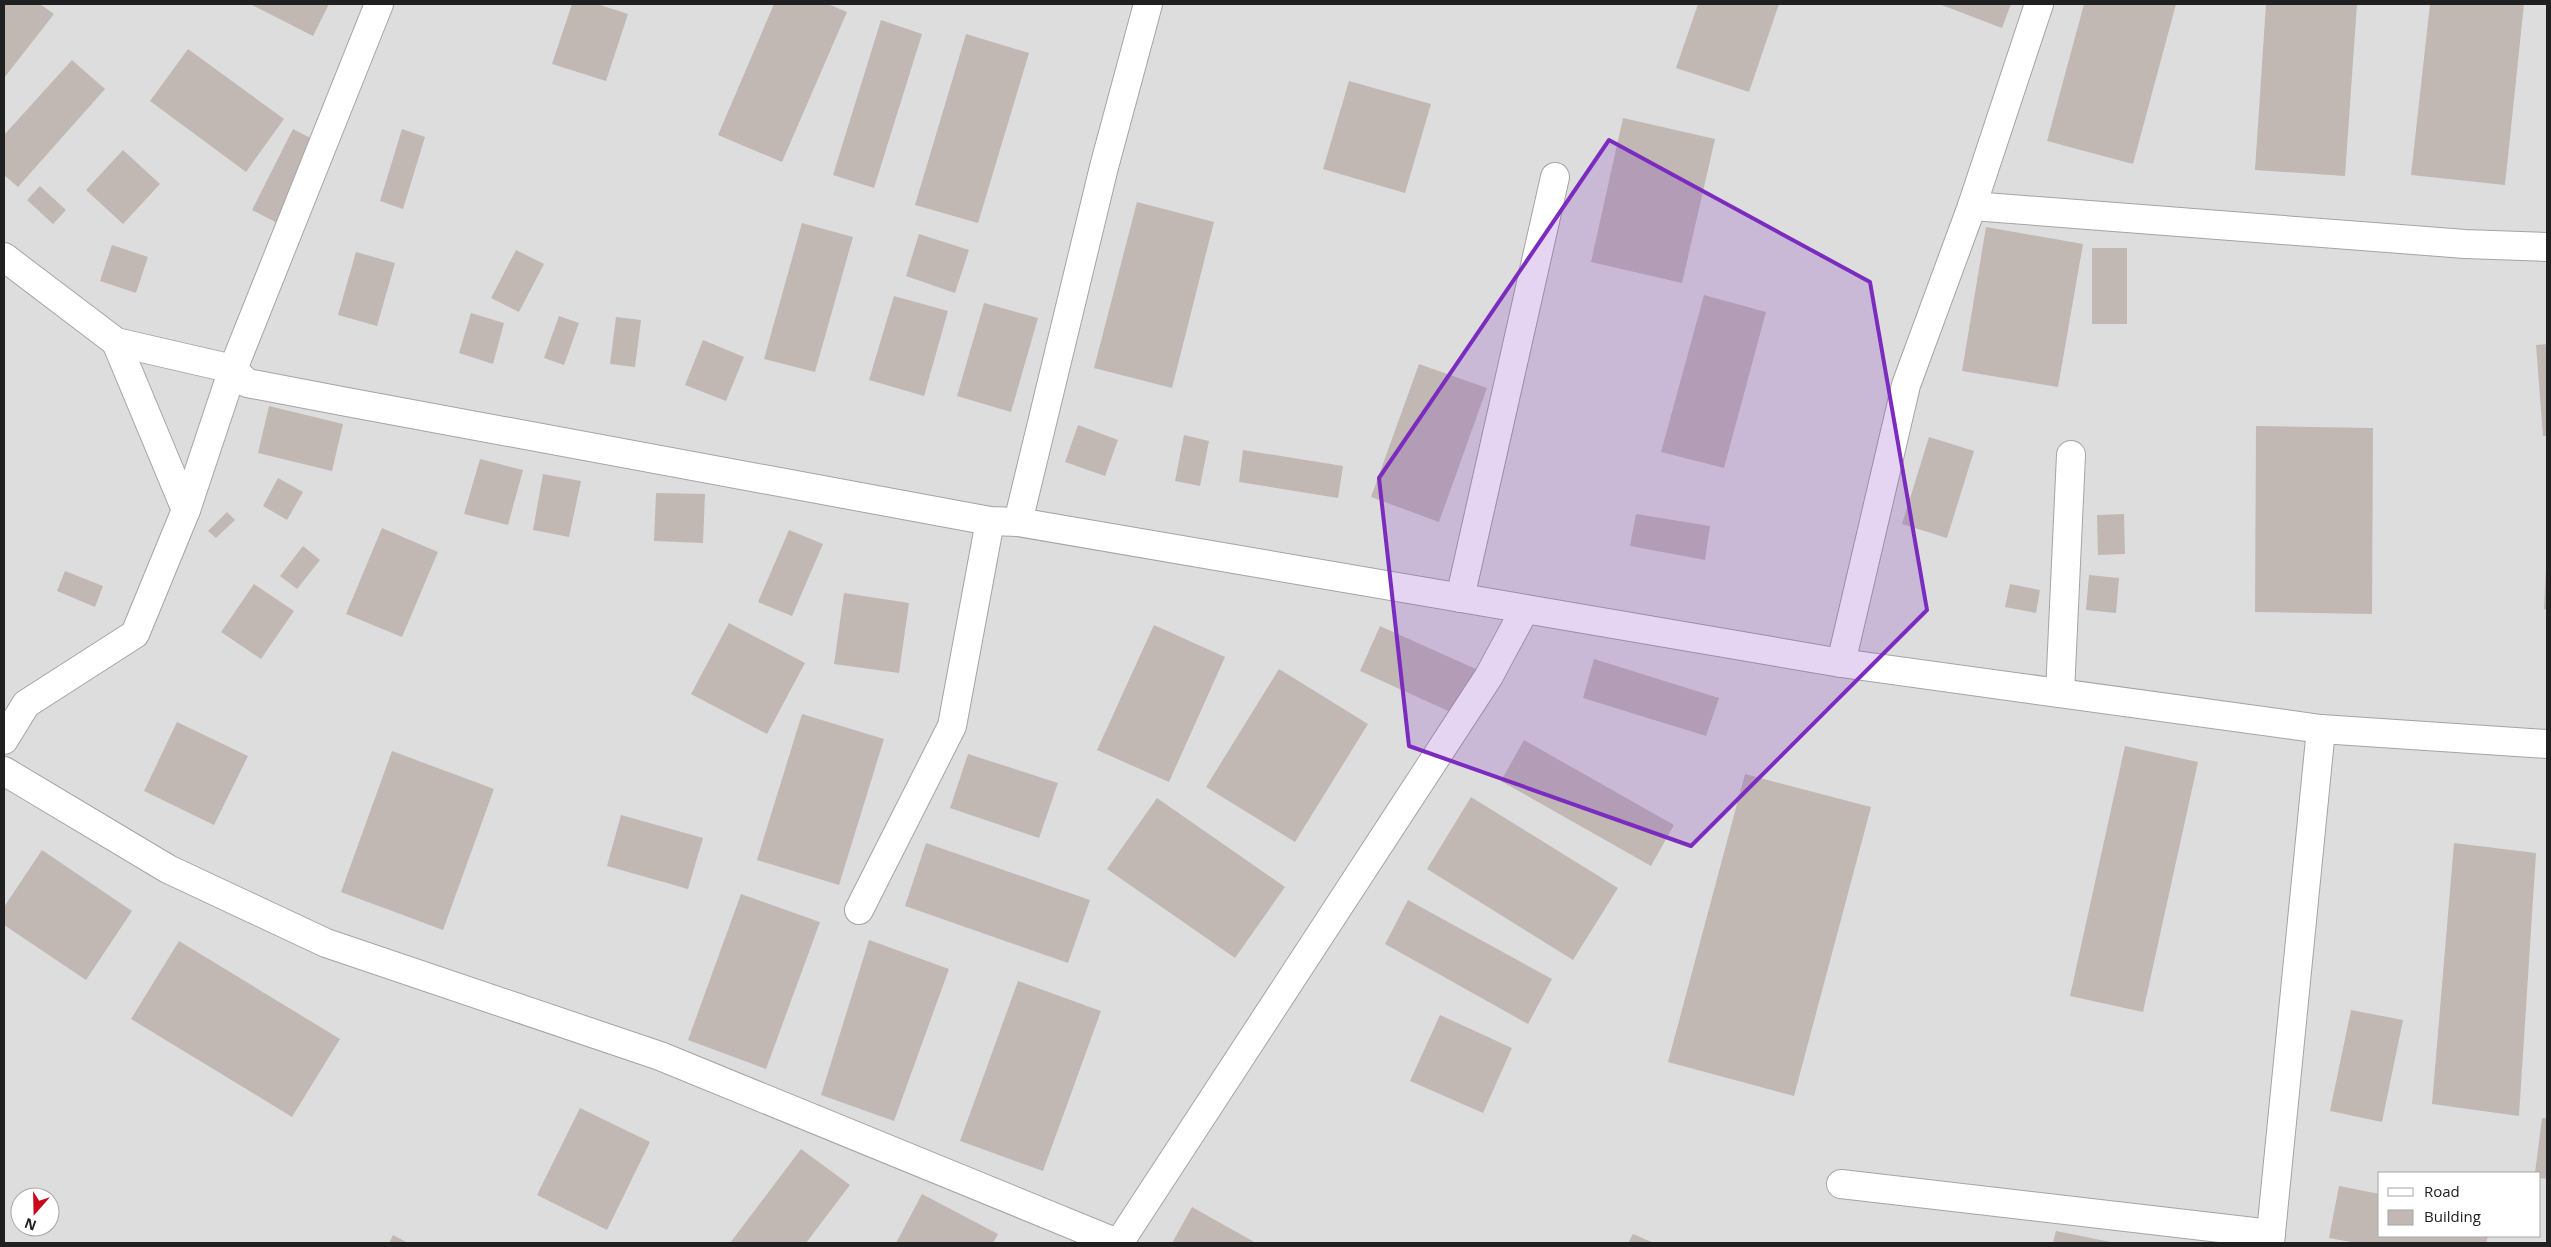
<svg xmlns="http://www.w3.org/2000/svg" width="2551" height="1247" font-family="'Open Sans',sans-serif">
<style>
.residential{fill:#dedddd;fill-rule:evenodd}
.building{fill:#c1b8b4}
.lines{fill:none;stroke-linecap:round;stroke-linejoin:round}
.minor-casing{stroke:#a4a4a4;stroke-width:30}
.minor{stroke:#fff;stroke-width:28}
.marked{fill:#7b2cbf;fill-opacity:0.2;stroke:#7b2cbf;stroke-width:4;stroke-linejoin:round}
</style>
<rect width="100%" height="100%" fill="#f0ece7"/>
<path class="residential" d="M4,4H2547V1243H4ZM2380,1173H2540V1236H2380ZM20,1197H50V1227H20Z"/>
<g class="building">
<path d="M4,4H40L54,14L4,78Z"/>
<path d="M250,4H329L313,36Z"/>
<path d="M572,4H597L628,14L606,81L552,64Z"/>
<path d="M774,4H828L847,12L782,162L718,135Z"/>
<path d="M1698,4H1779L1749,92L1676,68Z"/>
<path d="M1939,4H2011L2002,28Z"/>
<path d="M2084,4H2176L2133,164L2047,141Z"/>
<path d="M2266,4H2357L2345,176L2255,170Z"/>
<path d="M2430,4H2524L2505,185L2411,175Z"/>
<path d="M881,20L922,34L874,188L833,175Z"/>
<path d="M966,34L1029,53L978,223L915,205Z"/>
<path d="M188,49L284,119L246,172L150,101Z"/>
<path d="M72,60L105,89L18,187L4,175V135Z"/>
<path d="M1349,81L1431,104L1405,193L1323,169Z"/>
<path d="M1623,118L1715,139L1682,283L1591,262Z"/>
<path d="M293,129L330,148L289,229L252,210Z"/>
<path d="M402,129L425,137L403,209L380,201Z"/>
<path d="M123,150L160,184L123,224L86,190Z"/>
<path d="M40,186L66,210L53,224L27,200Z"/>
<path d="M1137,202L1214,222L1172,388L1094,368Z"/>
<path d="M802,223L853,237L815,372L764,359Z"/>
<path d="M1986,227L2083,244L2058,387L1962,371Z"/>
<path d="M919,234L969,250L955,293L906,276Z"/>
<path d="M112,245L148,257L136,293L100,281Z"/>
<rect x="2092" y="248" width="35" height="76"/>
<path d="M516,250L544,264L519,312L491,298Z"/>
<path d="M356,252L395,263L377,326L338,315Z"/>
<path d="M1704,295L1766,312L1724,468L1661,452Z"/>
<path d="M894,296L948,311L924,396L869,380Z"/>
<path d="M984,303L1038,318L1011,412L957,396Z"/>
<path d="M471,313L504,323L493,364L459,353Z"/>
<path d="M559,316L579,323L564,365L544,358Z"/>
<path d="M616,317L641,320L635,367L610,364Z"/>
<path d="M703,340L744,357L726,401L685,385Z"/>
<path d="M2547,344V436H2543L2536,345Z"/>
<path d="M1419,364L1487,388L1439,522L1371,497Z"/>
<path d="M269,406L343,424L332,471L258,453Z"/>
<path d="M1078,425L1118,440L1105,476L1065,462Z"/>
<path d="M2256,426L2373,428L2372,614L2255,612Z"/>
<path d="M1184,435L1209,441L1200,486L1175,481Z"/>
<path d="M1929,437L1974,451L1947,538L1902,524Z"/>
<path d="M1243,450L1343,466L1338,498L1239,482Z"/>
<path d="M480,459L523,470L508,525L464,514Z"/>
<path d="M543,474L581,481L569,537L533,530Z"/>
<path d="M278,478L303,492L287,520L263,506Z"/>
<path d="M656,493L705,494L703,543L654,541Z"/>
<path d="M227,512L235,520L216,538L208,531Z"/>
<path d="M1636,514L1710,526L1705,560L1630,546Z"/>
<path d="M2124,514L2125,554L2098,555L2097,515Z"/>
<path d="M382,528L438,552L402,637L346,614Z"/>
<path d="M789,530L823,544L792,616L758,602Z"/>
<path d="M303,546L320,560L297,589L280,576Z"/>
<path d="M2546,566H2547V610L2544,609Z"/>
<path d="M65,571L103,586L95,607L57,591Z"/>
<path d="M2089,575L2119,578L2116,613L2086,610Z"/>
<path d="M254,584L294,611L261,659L221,632Z"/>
<path d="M2010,584L2040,590L2036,613L2005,607Z"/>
<path d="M844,593L909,603L899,673L834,664Z"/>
<path d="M729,623L805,663L767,734L691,694Z"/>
<path d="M1154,625L1225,657L1169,782L1097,750Z"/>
<path d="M1380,626L1478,670L1457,715L1360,671Z"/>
<path d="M1594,659L1719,698L1706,736L1583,698Z"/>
<path d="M1279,669L1368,724L1295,842L1206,787Z"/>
<path d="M802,714L884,739L839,885L757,860Z"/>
<path d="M177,722L248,756L214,825L144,791Z"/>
<path d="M1524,740L1674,825L1651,866L1501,781Z"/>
<path d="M2125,746L2198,762L2143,1012L2070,996Z"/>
<path d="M392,751L494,789L443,930L341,892Z"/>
<path d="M968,754L1058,783L1039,838L950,808Z"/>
<path d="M1745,774L1871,807L1794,1096L1668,1062Z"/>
<path d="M1471,797L1618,888L1573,960L1427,869Z"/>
<path d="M1157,798L1285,887L1235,958L1107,869Z"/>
<path d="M621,815L703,838L688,889L607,866Z"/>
<path d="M926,843L1090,900L1068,963L905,906Z"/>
<path d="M2454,843L2536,853L2519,1116L2432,1104Z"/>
<path d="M42,850L132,911L86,980L4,925V907Z"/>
<path d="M741,894L820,922L766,1069L688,1040Z"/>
<path d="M1408,900L1552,979L1528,1024L1385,944Z"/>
<path d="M869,940L949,969L894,1121L821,1095Z"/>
<path d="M179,941L340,1039L292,1117L131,1019Z"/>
<path d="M1018,981L1101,1011L1043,1171L960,1141Z"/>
<path d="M2351,1010L2403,1020L2382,1122L2330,1111Z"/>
<path d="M1440,1015L1512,1048L1483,1113L1410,1081Z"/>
<path d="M580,1108L650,1142L607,1230L537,1195Z"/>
<path d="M2542,1118H2547V1179L2540,1178V1173H2535Z"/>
<path d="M801,1149L850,1185L806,1243H730Z"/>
<path d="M2339,1186L2380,1194V1236H2488L2486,1243H2356L2329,1238Z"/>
<path d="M922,1194L998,1234L993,1243H896Z"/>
<path d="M1192,1207L1256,1243H1172Z"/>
<path d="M2056,1231L2111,1242V1243H2053Z"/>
<path d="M1633,1234L1654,1243H1628Z"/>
<path d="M393,1235L408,1243H389Z"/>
</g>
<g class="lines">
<defs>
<g id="minor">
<path d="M1972,206L2465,244L2547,247"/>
<path d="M4,257L116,342L233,369L247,383L347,402L990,521L1018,522L1841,663L2321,729L2547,744"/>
<path d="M116,342L186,510"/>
<path d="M1018,522L1104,167L1148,4"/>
<path d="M1460,598L1555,177"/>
<path d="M1841,663L1906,385L1972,206L2039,4"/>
<path d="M2060,693L2071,455"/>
<path d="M4,740L26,704L135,634L186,510L233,369L379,4"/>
<path d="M4,771L168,869L326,943L660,1056L1117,1243"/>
<path d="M859,910L952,726L990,521"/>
<path d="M1841,1184L2271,1234"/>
<path d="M1119,1243L1489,676L1525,609"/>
<path d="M2270,1243L2321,729"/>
</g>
</defs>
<use href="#minor" class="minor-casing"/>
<use href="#minor" class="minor"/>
</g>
<path class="marked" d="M1609,140L1870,282L1927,610L1691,846L1409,746L1379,478Z"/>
<rect width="2551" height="1247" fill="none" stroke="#202020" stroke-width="10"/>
<rect x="2378" y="1172" width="162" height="65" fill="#ffffff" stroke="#a6a6a6"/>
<rect x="2388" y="1188" width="25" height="8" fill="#ffffff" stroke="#a6a6a6"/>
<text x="2424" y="1197" font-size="15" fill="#202020">Road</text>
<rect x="2388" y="1210" width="25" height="15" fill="#c1b8b4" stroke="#a6a6a6"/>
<text x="2424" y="1222" font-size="15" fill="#202020">Building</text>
<g transform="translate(35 1212) rotate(200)"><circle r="24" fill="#ffffff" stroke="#a6a6a6"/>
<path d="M0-4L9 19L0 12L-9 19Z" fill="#c8091c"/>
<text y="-8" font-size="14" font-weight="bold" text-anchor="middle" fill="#202020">N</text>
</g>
</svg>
